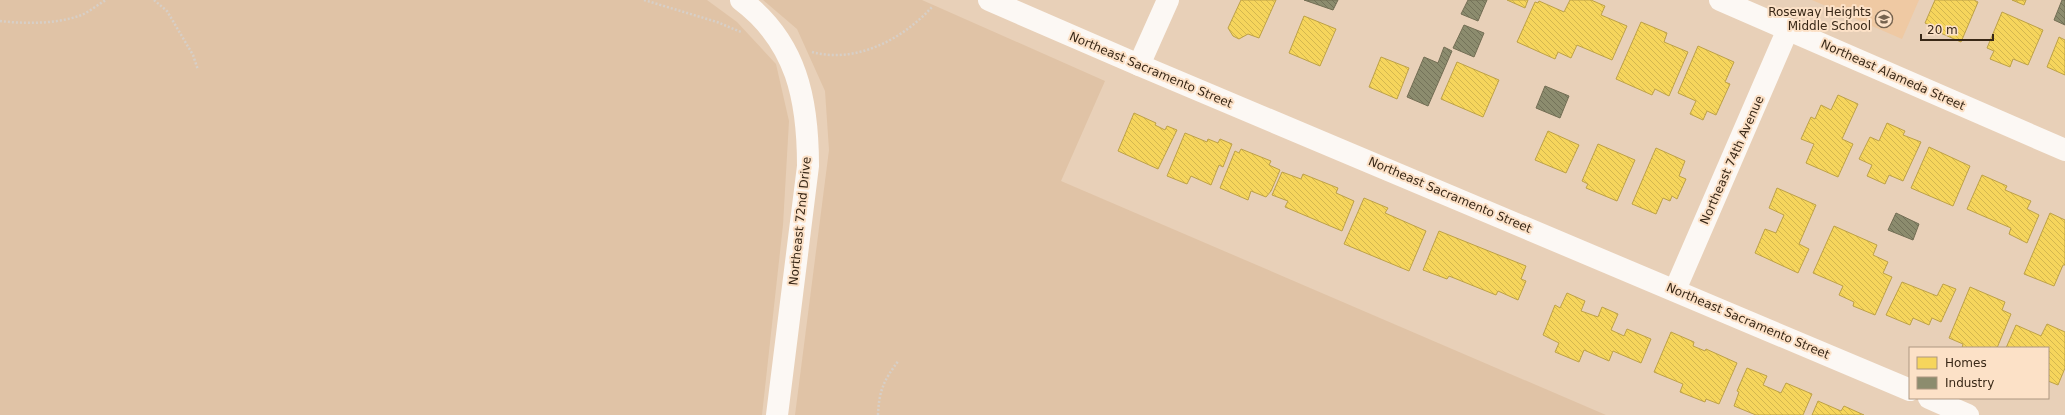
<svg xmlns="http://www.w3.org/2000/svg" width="2065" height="415" font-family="'DejaVu Sans',sans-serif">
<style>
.built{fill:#efc9a3}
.green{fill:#e0c3a6}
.homes{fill:url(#homes-back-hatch);stroke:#bda147}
.industry{fill:url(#industry-back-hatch);stroke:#736e54}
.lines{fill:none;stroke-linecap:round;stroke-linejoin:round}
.path{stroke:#d7cfc7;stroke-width:2.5;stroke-dasharray:2 2;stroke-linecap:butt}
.street{stroke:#fcf8f4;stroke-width:22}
.labels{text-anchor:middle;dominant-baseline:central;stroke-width:4;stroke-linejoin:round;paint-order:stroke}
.poi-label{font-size:12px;fill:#392817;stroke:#fce1c7;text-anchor:end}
.street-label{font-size:12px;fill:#392817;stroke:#fce1c7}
</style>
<defs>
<pattern id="homes-back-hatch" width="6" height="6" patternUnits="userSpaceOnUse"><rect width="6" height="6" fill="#f6d55c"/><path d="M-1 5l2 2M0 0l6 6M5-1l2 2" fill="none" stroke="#d4b74f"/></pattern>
<pattern id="industry-back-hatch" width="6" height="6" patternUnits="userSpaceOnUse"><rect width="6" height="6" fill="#8c8c6e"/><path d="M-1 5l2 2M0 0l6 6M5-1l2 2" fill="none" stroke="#737259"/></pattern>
</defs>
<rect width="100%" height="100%" fill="#e8d0b8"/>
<path class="built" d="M1812,0H1919L1902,39Z"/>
<g class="green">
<path d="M0,0H707L737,22L776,64L789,121L783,225L762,415H0Z"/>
<path d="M763,0H922L1105,81L1061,181L1606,415H795L829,150L825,91L797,29Z"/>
</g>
<g class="homes">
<path d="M1241,0H1276L1259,38L1248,34L1239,39L1233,36L1228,28Z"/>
<path d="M1507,0H1528L1525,8Z"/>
<path d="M1570,0H1591L1605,6L1601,15L1627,26L1612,60L1577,45L1571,58L1558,52L1555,59L1517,42L1535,2L1538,3L1539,1L1564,12Z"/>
<path d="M1935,0H1974L1978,2L1961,42L1936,31L1937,29L1925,23Z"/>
<path d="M2012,0H2026L2024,5Z"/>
<path d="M2002,12L2043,30L2028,65L2013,59L2010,67L1990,59L1994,51L1987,48Z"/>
<path d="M1304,16L1336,29L1320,66L1289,53Z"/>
<path d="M1641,22L1667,33L1664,42L1688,52L1669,96L1655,89L1652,95L1616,79Z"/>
<path d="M2059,37L2065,40V75L2047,67Z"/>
<path d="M1698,46L1734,62L1725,82L1730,84L1716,115L1707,111L1703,120L1690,114L1696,101L1678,93Z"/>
<path d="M1381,57L1409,68L1397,99L1369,87Z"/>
<path d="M1457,62L1499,80L1483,117L1441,99Z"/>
<path d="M1838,95L1858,104L1842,139L1853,144L1838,177L1806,163L1814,144L1801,139L1811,117L1815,119L1821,105L1831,110Z"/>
<path d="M1134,113L1156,123L1155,125L1165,130L1167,126L1177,130L1158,169L1118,151Z"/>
<path d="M1887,123L1905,131L1903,135L1921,142L1903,181L1889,175L1885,184L1867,176L1872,165L1859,159L1870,137L1879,141Z"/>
<path d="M1548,131L1579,145L1566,173L1535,160Z"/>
<path d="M1185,133L1207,142L1208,139L1218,143L1220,139L1232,144L1223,167L1219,165L1211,185L1191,176L1187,184L1167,176Z"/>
<path d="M1598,144L1635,160L1617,201L1586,188L1588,184L1582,181Z"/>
<path d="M1929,147L1970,166L1953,206L1911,188Z"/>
<path d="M1656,148L1685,161L1679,176L1686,179L1677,199L1672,196L1670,201L1663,198L1656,214L1632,204Z"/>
<path d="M1241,149L1271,161L1269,165L1280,170L1271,191L1266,197L1251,191L1248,200L1220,188L1235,151L1239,153Z"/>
<path d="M1282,172L1301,179L1303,174L1338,188L1336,193L1354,201L1342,231L1285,207L1288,201L1272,195Z"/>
<path d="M1982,175L2007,186L2005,190L2031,201L2027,209L2039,215L2027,243L2009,234L2011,228L1967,209Z"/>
<path d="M1777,188L1816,205L1799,244L1809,249L1798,273L1755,253L1765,229L1776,233L1784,215L1769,208Z"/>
<path d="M1364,198L1388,208L1385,213L1426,231L1409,271L1344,244Z"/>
<path d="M2050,213L2065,220V265H2063L2054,286L2024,274Z"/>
<path d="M1834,226L1877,245L1873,255L1888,262L1883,273L1892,277L1875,315L1853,306L1854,302L1839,295L1843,286L1813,273Z"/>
<path d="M1439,231L1526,266L1521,279L1526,281L1518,300L1498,291L1496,295L1449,276L1447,279L1423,270Z"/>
<path d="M1902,282L1937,296L1943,284L1956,289L1941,322L1932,318L1929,325L1913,318L1910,325L1886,315Z"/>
<path d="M1970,287L2005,302L2002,310L2011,314L1997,348H1962L1963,344L1949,338Z"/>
<path d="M1567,293L1585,301L1581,311L1598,317L1602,307L1618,314L1611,330L1624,336L1627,329L1651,339L1641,363L1613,351L1609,361L1584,350L1579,362L1555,352L1559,343L1543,335L1555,305L1560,308Z"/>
<path d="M2047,324L2065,332V368L2058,385L2048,381V348H2006L2016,325L2041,336Z"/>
<path d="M1671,332L1694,342L1693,346L1705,351L1706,349L1737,363L1719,404L1706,399L1705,402L1680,392L1683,384L1654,372Z"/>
<path d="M1747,368L1767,376L1763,385L1781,393L1786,383L1812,394L1803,415H1756L1734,406L1739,392L1737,391Z"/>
<path d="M1818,401L1841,411L1844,406L1864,415H1812Z"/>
</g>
<g class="industry">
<path d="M1304,0H1338L1333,10Z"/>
<path d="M1468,0H1487L1478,21L1461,14Z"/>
<path d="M2062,0H2065V25L2054,20Z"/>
<path d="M1464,25L1484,33L1474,57L1453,48Z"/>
<path d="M1444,47L1452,51L1428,106L1407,97L1424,57L1438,63Z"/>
<path d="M1545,86L1569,96L1560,118L1536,108Z"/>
<path d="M1896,213L1919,224L1913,240L1888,230Z"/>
</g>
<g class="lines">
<g class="path">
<path d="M154,0L167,11L193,55L198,70"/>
<path d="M644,0L717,22L741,32"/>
<path d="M0,21C26,24 54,24 79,16C88,13 97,5 106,0"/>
<path d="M812,52C856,64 903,39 932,7"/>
<path d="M878,415C879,390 884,380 899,360"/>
</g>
<g class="street">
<path d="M741,0C797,42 808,100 808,166L777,415"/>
<path d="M989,0L1139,65L1910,390"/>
<path d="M1720,0L2065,150"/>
<path d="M1139,65L1168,0"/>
<path d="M1675,290L1788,29"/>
<path d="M1929,398L1968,415"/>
</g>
</g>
<defs>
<symbol id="school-ring" viewBox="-11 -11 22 22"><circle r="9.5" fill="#fce1c7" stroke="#76634f" stroke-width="1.5"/><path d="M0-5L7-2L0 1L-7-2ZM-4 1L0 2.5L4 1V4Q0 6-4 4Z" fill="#76634f"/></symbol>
</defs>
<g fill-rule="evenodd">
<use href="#school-ring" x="1874" y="9" width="20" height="20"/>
</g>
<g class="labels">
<g class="poi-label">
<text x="1871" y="12">Roseway Heights<tspan x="1871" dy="14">Middle School</tspan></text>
</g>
<g class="street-label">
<text transform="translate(1151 70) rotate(23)">Northeast Sacramento Street</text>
<text transform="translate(1893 75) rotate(24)">Northeast Alameda Street</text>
<text transform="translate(1732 160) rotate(-66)">Northeast 74th Avenue</text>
<text transform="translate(1450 195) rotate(23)">Northeast Sacramento Street</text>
<text transform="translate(800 221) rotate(-84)">Northeast 72nd Drive</text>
<text transform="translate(1748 321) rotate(23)">Northeast Sacramento Street</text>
</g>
</g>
<rect x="1909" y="347" width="140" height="52" fill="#fce1c7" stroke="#ae9781"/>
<rect x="1917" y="357" width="20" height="12" fill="#f6d55c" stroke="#ae9781"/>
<text x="1945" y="367" font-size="12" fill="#392817">Homes</text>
<rect x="1917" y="377" width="20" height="12" fill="#8c8c6e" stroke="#ae9781"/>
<text x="1945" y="387" font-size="12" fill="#392817">Industry</text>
<path d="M1921 34v6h72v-6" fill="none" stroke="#392817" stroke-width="2"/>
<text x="1927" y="34" font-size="12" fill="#392817" stroke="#fce1c7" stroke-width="3" paint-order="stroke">20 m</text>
</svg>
